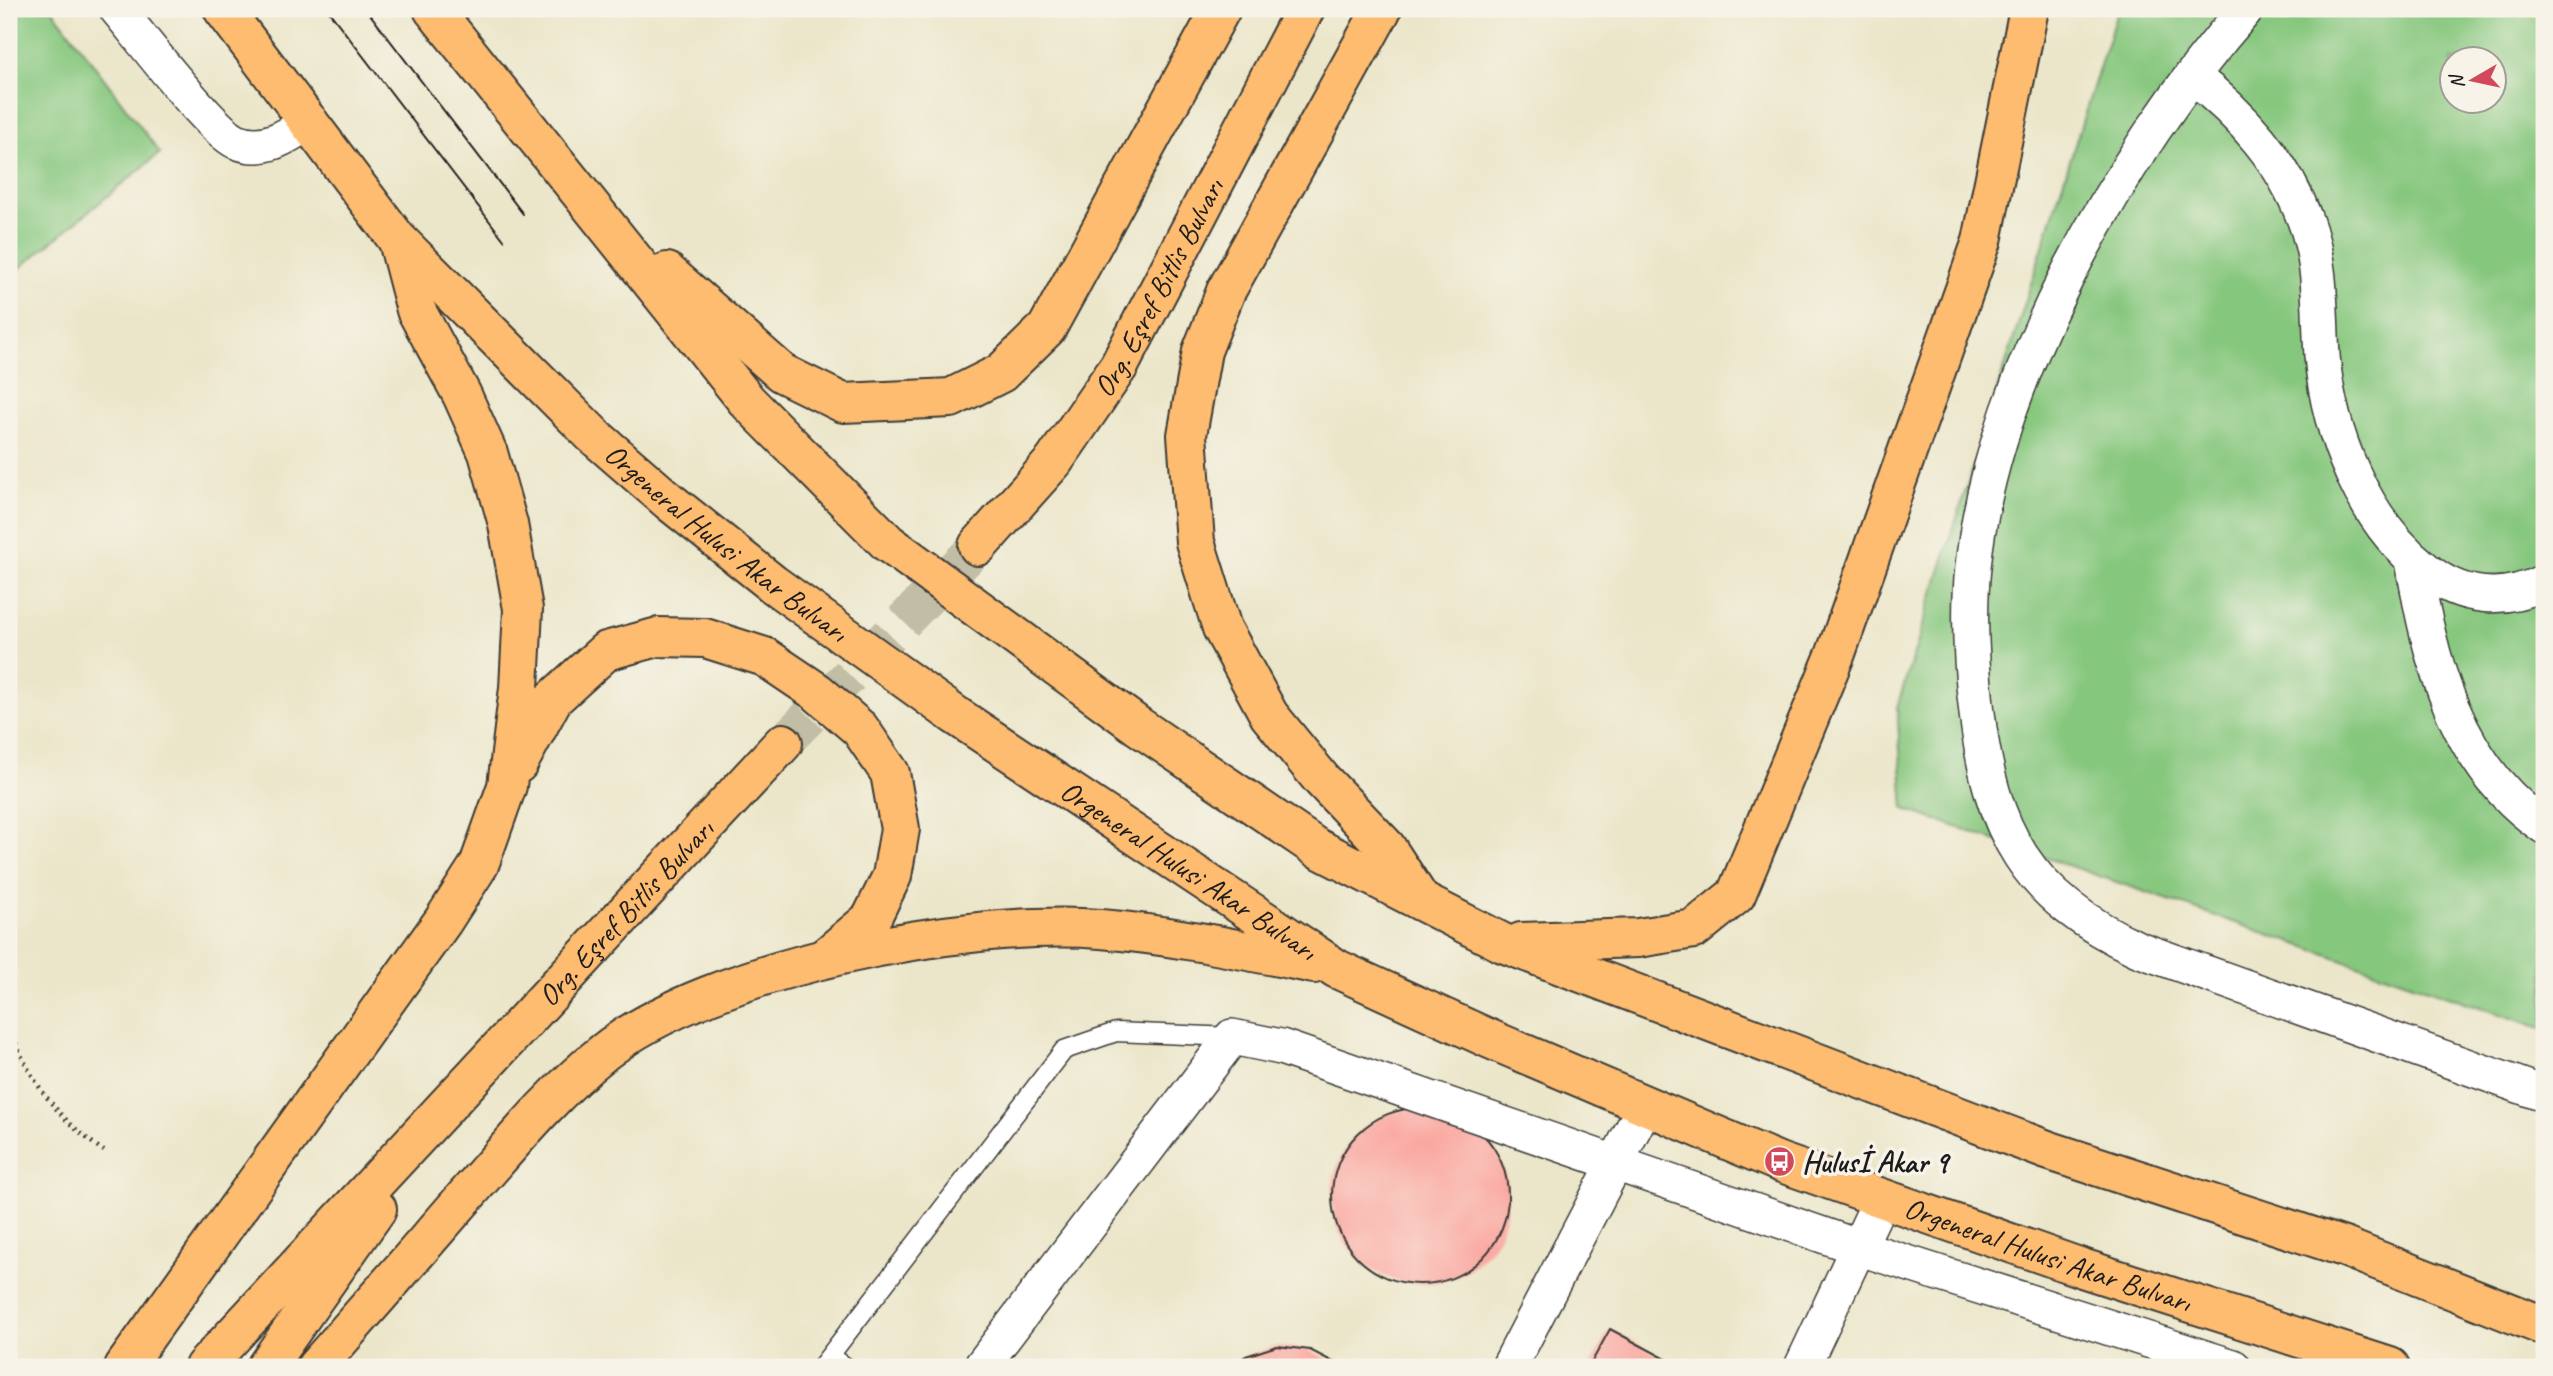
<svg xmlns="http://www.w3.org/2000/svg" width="2553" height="1376" font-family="Caveat,sans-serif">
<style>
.green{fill:#86c77e;stroke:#51724d;stroke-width:2;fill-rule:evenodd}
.building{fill:#faa69f}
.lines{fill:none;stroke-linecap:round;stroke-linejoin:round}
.primary-tunnel{stroke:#c2bea6;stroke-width:38;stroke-dasharray:38 19;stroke-linecap:butt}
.lane-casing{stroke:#3b3a36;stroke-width:21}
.street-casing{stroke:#3b3a36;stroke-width:38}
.primary-casing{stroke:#3b3a36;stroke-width:42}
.path{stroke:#3b3a36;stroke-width:4.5;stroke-dasharray:2 5;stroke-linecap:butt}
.lane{stroke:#fff;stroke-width:18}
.street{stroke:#fff;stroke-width:35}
.primary{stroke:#febc71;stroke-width:38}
.tram{stroke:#1c1c1c;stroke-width:2}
.labels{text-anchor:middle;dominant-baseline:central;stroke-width:7;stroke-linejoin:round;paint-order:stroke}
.street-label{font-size:30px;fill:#1c1c1c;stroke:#f7f3e8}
.poi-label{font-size:30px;font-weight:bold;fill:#1c1c1c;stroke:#f7f3e8;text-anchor:start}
</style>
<rect width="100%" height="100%" fill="#f7f3e8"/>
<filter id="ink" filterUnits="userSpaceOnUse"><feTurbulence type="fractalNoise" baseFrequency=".0143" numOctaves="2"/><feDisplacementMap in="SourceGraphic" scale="14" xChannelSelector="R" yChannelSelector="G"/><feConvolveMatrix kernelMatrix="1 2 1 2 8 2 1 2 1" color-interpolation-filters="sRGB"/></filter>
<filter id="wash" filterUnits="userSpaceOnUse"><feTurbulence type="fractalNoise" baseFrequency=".00686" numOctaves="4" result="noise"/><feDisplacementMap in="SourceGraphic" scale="28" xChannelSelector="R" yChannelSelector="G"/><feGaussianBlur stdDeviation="1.57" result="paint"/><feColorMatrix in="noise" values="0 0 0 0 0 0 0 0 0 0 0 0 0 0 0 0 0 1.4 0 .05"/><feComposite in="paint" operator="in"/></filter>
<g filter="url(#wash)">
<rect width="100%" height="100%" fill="#ebe6c9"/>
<g class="green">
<path d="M9,9H52L160,153L9,277Z"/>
<path d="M2118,9H2544V1029L1904,809L1897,707ZM2452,60H2494V102H2452Z"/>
</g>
<g id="blocks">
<g class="building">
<circle cx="1420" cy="1196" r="88"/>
<path d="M1610,1329L1681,1367H1589Z"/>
<path d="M1277,1346L1310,1350L1343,1367H1229L1246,1356Z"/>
</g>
</g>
</g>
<g filter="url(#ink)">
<use href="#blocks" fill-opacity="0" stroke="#3b3a36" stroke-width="2"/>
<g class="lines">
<path class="primary-tunnel" d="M783,743L978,546"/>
<defs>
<g id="lane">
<path d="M830,1356L846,1367"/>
<path d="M821,1367L1064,1050L1116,1032L1232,1037"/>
</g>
<g id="street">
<path d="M117,9C139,35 210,129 236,141C264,153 288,136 310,121"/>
<path d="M2246,9C2122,151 1992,377 1973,567C1968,615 1971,664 1977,713C1991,831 2026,897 2138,949L2544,1094"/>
<path d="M2192,76C2242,115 2283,160 2305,220C2322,265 2319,309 2322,356C2329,434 2363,521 2426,570C2462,599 2503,602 2544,582"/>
<path d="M2413,560C2430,660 2455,765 2544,826"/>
<path d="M981,1367L1232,1037L1281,1047L1860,1248L2233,1367"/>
<path d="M1509,1367L1645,1106"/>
<path d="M1802,1367L1882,1197"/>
</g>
<g id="primary">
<path id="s1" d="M223,9L397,239L593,435L670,502L773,584L955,715L1337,969L1490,1039L1779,1162L2079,1267L2390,1367"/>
<path d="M433,9L747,401L888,543L1138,726L1317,848L1503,943L2047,1150L2344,1247L2544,1326"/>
<path d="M1382,9L1226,291L1202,351L1187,435L1195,542L1222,628L1269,715L1322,780L1386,847L1421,901"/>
<path d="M667,272L782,373L843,403L951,398L1001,373L1047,328L1221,9"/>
<path id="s2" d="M978,546L1054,461L1119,366L1305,9"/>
<path d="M518,764L553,699L606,651L658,637L705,638L765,657L817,692L860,729L890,773L900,829L892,876L871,919L827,956"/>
<path d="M1521,942L1638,938L1694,929L1736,895L1836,653L1982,241L2029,9"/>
<path d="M124,1367L443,921L479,865L507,786L519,688L523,609L508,524L488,453L462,395L416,310L398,241"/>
<path id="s3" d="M204,1367L783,743"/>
<path d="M266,1367L377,1209"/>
<path d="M316,1367C368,1308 419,1250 470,1191C513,1142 553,1093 604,1052C710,968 966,918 1101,929C1173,935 1243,950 1314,964"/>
</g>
</defs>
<use href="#lane" class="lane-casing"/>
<use href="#street" class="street-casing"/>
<use href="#primary" class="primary-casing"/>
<path class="path" d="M9,1023C25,1076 58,1120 104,1151"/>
<use href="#lane" class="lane"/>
<use href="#street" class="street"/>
<use href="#primary" class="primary"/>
<g class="tram">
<path d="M327,9L504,240"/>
<path d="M366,9L523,214"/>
</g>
</g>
</g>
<defs>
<symbol id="bus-disc" viewBox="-11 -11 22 22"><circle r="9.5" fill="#d1495b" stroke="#f7f3e8"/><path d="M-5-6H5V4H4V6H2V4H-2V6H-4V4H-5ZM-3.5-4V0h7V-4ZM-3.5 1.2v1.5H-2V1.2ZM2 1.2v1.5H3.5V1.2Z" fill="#fff"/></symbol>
</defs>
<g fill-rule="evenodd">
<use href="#bus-disc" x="1762" y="1144" width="35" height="35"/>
</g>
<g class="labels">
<g class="street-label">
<text stroke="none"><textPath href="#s2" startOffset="317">Org. Eşref Bitlis Bulvarı</textPath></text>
<text stroke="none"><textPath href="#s1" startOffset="737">Orgeneral Hulusi Akar Bulvarı</textPath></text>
<text stroke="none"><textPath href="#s1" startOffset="1304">Orgeneral Hulusi Akar Bulvarı</textPath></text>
<text stroke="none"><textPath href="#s3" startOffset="620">Org. Eşref Bitlis Bulvarı</textPath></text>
<text stroke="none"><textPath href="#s1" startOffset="2249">Orgeneral Hulusi Akar Bulvarı</textPath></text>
</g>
<g class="poi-label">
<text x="1802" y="1162">Hulusİ Akar 9</text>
</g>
</g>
<rect width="2553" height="1376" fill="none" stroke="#f7f3e8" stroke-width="35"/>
<g transform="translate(2473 80) rotate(261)"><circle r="33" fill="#f7f3e8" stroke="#9f9d96" stroke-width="2"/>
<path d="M0-5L12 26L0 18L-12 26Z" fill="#d1495b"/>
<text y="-10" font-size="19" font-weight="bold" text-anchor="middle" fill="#1c1c1c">N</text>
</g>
</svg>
